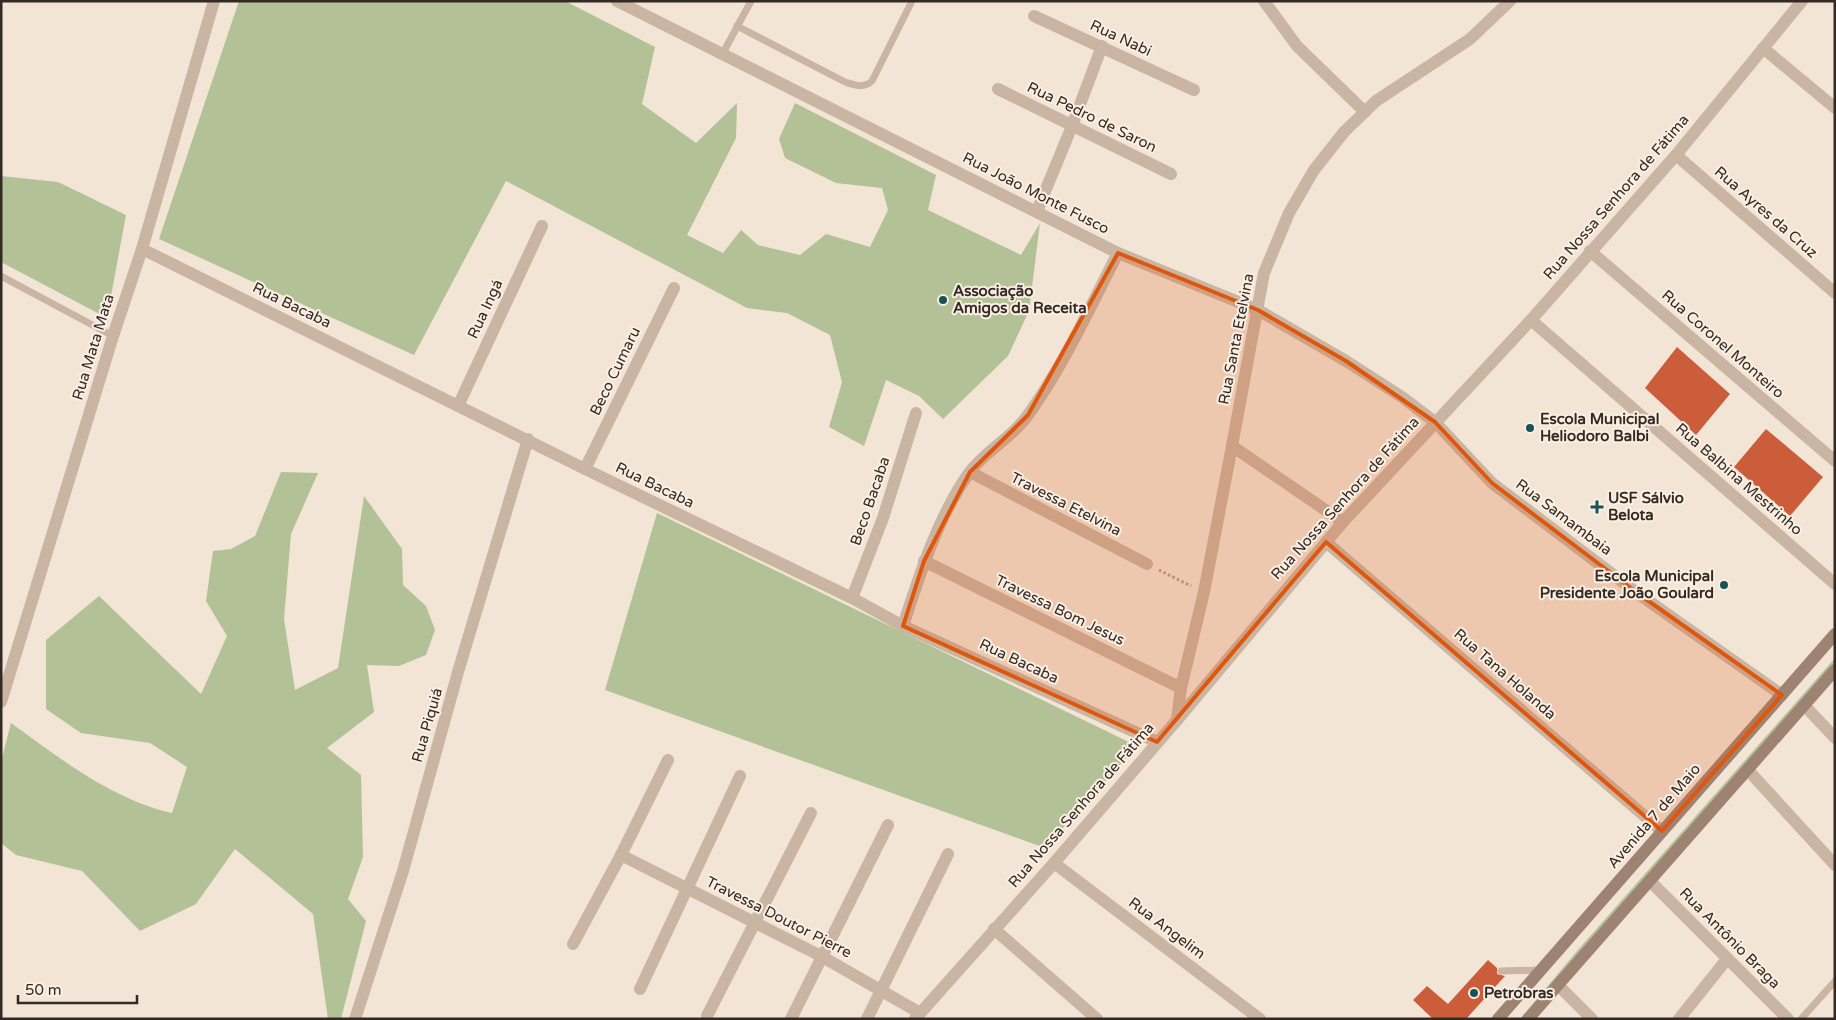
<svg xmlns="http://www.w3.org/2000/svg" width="1836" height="1020" font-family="'Varela Round',sans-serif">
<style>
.green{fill:#b3c196}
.building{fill:#cc5d3a}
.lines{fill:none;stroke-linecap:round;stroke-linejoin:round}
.path{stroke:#b69e8c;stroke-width:3;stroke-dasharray:2.5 2.5;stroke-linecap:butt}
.lane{stroke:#cab4a2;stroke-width:7}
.street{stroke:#cab4a2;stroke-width:12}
.secondary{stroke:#9e8373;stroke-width:12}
.marked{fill:#df570d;fill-opacity:0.2;stroke:#df570d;stroke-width:4;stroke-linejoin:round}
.poi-dot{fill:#195357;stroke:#faefe2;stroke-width:2}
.labels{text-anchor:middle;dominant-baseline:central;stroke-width:4;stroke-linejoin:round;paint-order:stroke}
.street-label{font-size:15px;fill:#342a25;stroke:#faefe2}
.poi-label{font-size:15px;font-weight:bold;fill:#342a25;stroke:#faefe2;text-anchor:start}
</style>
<rect width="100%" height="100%" fill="#f2e5d6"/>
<g class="green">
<path d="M239,1H565L655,47L642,104L696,143L737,103L736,138L687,235L723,253L741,230L758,245L800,255L826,234L870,247L888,210L882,188L836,183L785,158L779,139L795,103L936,175L928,210L1021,255L1040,223L1029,311L1008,356L943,419L919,396L886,380L864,446L829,427L842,382L830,335L787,313L747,308L506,181L414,355L159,239Z"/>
<path d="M1,176L58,182L126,215L107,318L1,262Z"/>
<path d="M281,472L318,473L291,534L284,619L295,690L338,668L364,496L402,549L403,585L426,606L435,630L426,655L399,666L367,665L374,712L327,748L361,775L363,857L348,899L366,921L341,1019H328L313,914L235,849L196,904L140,931L82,871L16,855L1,843V762L11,723C61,759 111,799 172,813L187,767L150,743L81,733L46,709V640L99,596L201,694L227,636L206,601L213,551L231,549L255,536Z"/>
<path d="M657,513L1137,746L1045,848L605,690Z"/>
<path d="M1835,658V674L1532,1019H1520L1577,951Z"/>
</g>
<g class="building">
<path d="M1677,347L1730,394L1696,435L1645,388Z"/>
<path d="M1766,429L1823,477L1790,516L1734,467Z"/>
<path d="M1488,960L1497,968V974L1505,976L1466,1019H1433L1413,1000L1427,986L1448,1004Z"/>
</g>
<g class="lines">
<path class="path" d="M1159,570L1191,586"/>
<g class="lane">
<path d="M737,26L845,82C855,85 863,89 872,81L912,1"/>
<path d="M723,53L751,1"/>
<path d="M1,276L113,336"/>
<path d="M1501,971L1540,970"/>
<path d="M1801,1019L1835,981"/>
</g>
<g class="street">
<path d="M617,1L1118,253L1258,310L1346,361L1402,397L1435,422L1492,483L1640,595L1782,695"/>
<path d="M1264,1L1297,46L1365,112"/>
<path d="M1034,16L1194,90"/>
<path d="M1763,48L1835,108"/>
<path d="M998,89L1171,174"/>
<path d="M1676,155L1835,293"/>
<path d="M1037,211L1072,126L1102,46"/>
<path d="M142,249L585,469L852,598L903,626L1157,742"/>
<path d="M1590,251L1835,461"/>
<path d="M1531,320L1835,584"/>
<path d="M458,406L542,226"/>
<path d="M1232,446L1343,522"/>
<path d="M585,469L674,288"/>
<path d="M970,472L1147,564"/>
<path d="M1326,542L1662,831"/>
<path d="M924,561L1181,688"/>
<path d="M852,598L883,518L916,413"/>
<path d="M903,626C919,576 938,517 969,473C985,451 1012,438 1028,415C1064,365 1090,307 1118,253"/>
<path d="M1,702L113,336L142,249L214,1"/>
<path d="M1804,705L1835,738"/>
<path d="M1177,720L1181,688L1204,592L1232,446L1264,273L1289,213L1314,170L1344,132L1376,101L1470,39L1510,1"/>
<path d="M1747,769L1835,865"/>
<path d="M621,855L821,956L920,1013"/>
<path d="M1054,863L1260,1019"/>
<path d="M1649,880L1788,1019"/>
<path d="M994,929L1097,1019"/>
<path d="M573,944L621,855L668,760"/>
<path d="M1558,985L1592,1019"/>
<path d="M640,989L740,776"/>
<path d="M707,1016L811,813"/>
<path d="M355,1019L403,871L458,672L528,439"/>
<path d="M791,1019L888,825"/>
<path d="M867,1019L948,854"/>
<path d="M915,1019L1054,863L1177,720L1343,522L1531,320L1676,155L1802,1"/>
<path d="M1679,1019L1727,959"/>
</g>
<g class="secondary">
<path d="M1498,1019L1835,634"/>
<path d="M1528,1019L1835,670"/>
</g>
</g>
<path class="marked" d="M1118,253L1258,310L1346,361L1435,422L1492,483L1640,595L1782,695L1662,831L1326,542L1157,742L903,626L924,561L970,472L1028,415Z"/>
<g class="poi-dot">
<circle cx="943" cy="300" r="5"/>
<circle cx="1530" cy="428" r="5"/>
<path d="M1594.5 499.5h5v5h5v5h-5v5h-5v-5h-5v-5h5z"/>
<circle cx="1724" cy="585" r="5"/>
<circle cx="1474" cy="993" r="5"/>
</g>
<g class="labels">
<g class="street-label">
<text transform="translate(1121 38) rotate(25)">Rua Nabi</text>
<text transform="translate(1092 117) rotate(26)">Rua Pedro de Saron</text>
<text transform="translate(1036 193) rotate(27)">Rua João Monte Fusco</text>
<text transform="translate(1616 197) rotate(-49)">Rua Nossa Senhora de Fátima</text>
<text transform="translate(1766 212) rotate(41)">Rua Ayres da Cruz</text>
<text transform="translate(292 305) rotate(26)">Rua Bacaba</text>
<text transform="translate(485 309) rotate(-65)">Rua Ingá</text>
<text transform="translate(1236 339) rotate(-79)">Rua Santa Etelvina</text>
<text transform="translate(1723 344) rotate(41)">Rua Coronel Monteiro</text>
<text transform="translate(93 347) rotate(-73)">Rua Mata Mata</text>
<text transform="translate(615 371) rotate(-64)">Beco Cumaru</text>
<text transform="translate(1739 479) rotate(41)">Rua Balbina Mestrinho</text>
<text transform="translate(655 485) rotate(26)">Rua Bacaba</text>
<text transform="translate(1345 498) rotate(-48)">Rua Nossa Senhora de Fátima</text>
<text transform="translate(870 501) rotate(-71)">Beco Bacaba</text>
<text transform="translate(1066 504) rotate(27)">Travessa Etelvina</text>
<text transform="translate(1564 517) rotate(37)">Rua Samambaia</text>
<text transform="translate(1060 610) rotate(26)">Travessa Bom Jesus</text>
<text transform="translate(1019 661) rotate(25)">Rua Bacaba</text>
<text transform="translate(1505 674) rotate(41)">Rua Tana Holanda</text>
<text transform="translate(427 725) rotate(-74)">Rua Piquiá</text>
<text transform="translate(1081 805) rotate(-49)">Rua Nossa Senhora de Fátima</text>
<text transform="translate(1654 816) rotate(-49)">Avenida 7 de Maio</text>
<text transform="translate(779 917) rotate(27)">Travessa Doutor Pierre</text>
<text transform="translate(1167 928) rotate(37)">Rua Angelim</text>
<text transform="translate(1730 938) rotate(45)">Rua Antônio Braga</text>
</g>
<g class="poi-label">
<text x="953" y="291">Associação<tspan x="953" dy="17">Amigos da Receita</tspan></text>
<text x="1540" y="419">Escola Municipal<tspan x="1540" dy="17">Heliodoro Balbi</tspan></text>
<text x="1608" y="498">USF Sálvio<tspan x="1608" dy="17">Belota</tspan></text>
<text x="1714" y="576" text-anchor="end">Escola Municipal<tspan x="1714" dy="17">Presidente João Goulard</tspan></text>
<text x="1484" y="993">Petrobras</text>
</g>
</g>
<rect width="1836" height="1020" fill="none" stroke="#342a25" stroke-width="5"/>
<path d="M18 995v8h119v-8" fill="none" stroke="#342a25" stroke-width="2.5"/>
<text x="25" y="995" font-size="15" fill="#342a25" stroke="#faefe2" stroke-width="4" paint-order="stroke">50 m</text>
</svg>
